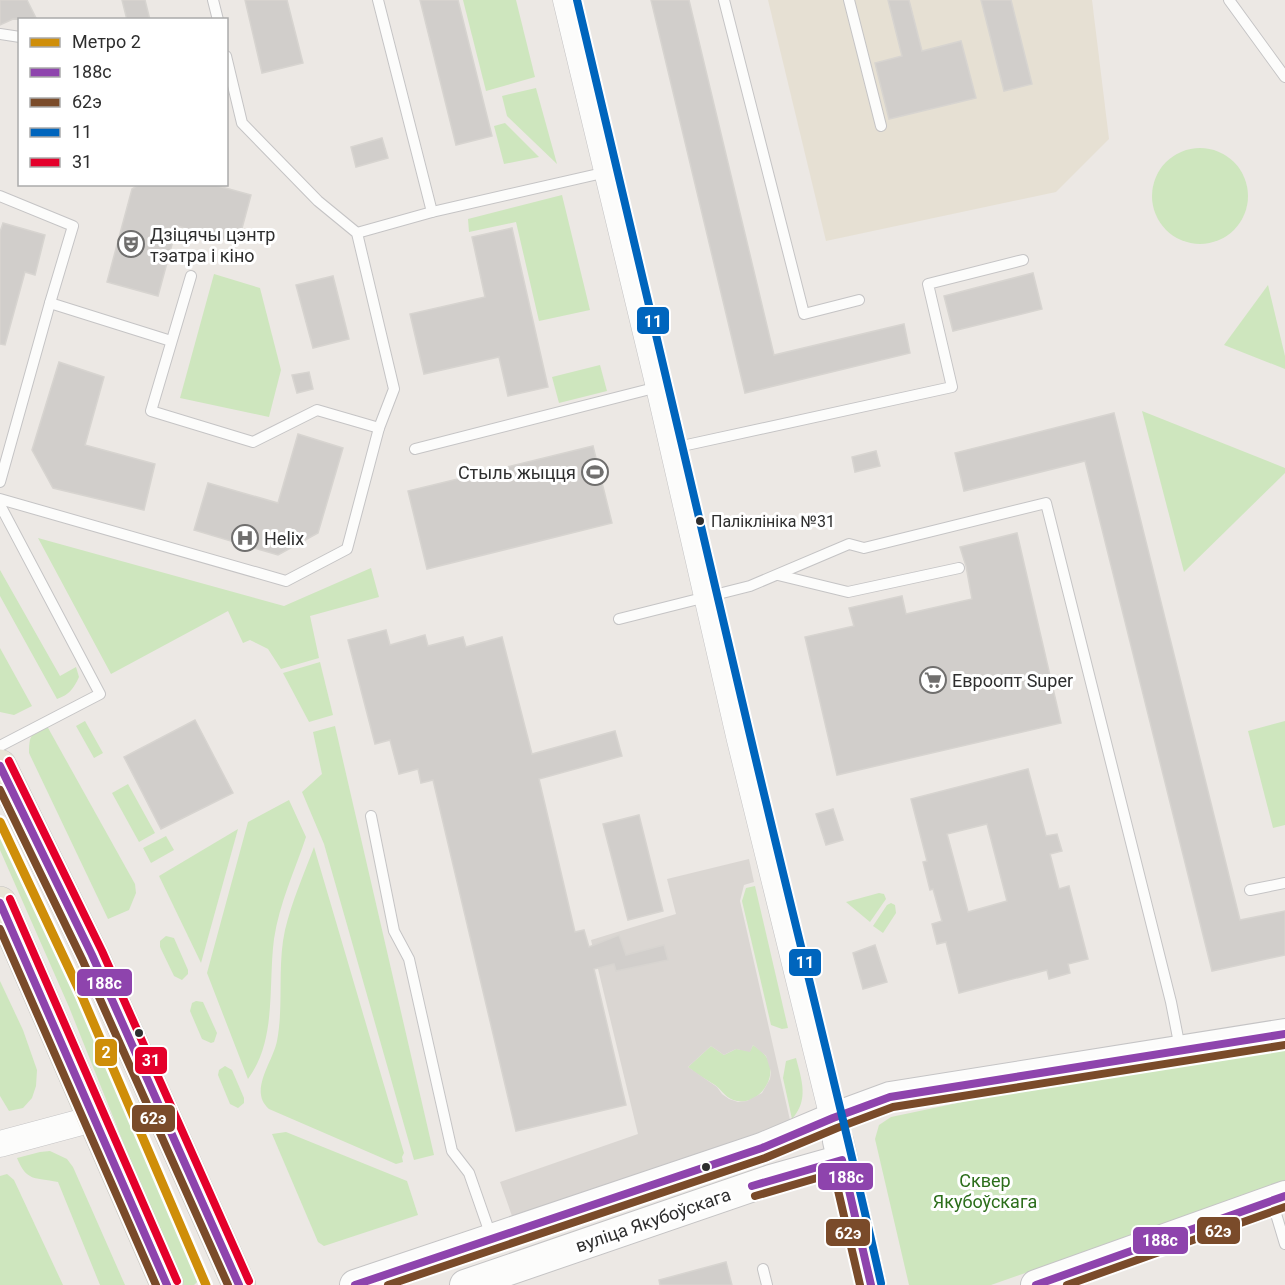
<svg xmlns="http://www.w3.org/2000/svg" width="1285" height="1285" font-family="Roboto,sans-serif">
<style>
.education{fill:#e6e0d3}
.green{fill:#cee6be}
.plaza{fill:#dad6d2;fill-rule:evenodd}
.building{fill:#d1cecb;stroke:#d7d4d0;stroke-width:1.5;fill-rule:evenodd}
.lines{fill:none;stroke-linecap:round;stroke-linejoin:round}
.service-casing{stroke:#c5c4c5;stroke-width:12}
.tertiary-casing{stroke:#c5c4c5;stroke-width:27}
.secondary-casing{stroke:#c5c4c5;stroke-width:32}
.primary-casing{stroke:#c6c5c4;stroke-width:34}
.service{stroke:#fcfcfb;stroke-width:10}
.tertiary{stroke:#fcfcfb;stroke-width:26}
.secondary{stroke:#fcfcfb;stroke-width:30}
.primary{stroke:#e8e4d6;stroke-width:33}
.bus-1-casing{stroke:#fff;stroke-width:12}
.bus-2-casing{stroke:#fff;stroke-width:12}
.bus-3-casing{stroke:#fff;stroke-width:12}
.bus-4-casing{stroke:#fff;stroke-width:12}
.bus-1{stroke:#8e44ad;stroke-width:8}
.bus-2{stroke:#7a4b2a;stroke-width:8}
.bus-3{stroke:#0065bd;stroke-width:8}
.bus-4{stroke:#e4002b;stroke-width:8}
.metro-1-casing{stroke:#fff;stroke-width:14}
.metro-1{stroke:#cf8e09;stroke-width:9}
.bus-dot{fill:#2e2e2e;stroke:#fff;stroke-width:2}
.labels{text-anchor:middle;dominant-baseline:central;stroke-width:6;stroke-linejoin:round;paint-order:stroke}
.bus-label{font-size:16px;fill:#2e2e2e;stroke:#fff;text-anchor:start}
.poi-label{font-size:18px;fill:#2e2e2e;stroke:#fff;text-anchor:start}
.park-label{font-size:18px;fill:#2c6e1b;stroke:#fff}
.street-label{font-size:18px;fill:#2e2e2e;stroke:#fff}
.line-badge{stroke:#fff;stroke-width:2}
.badge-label{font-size:16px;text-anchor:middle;font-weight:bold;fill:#fff}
</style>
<rect width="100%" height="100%" fill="#ece8e4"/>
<path class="education" d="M768,0H1092L1109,139L1056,192L826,241Z"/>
<g class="green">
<path d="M463,0H516L535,77L486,91Z"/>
<path d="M536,88L557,164L507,116L502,96Z"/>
<path d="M505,123L539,157L504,164L494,126Z"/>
<circle cx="1200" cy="196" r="48"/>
<path d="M562,195L590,310L539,321L516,222L469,232L468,219Z"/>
<path d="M214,274L260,288L281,370L269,417L180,398Z"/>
<path d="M1268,285L1285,356V369L1224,345Z"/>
<path d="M600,365L607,391L559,403L552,377Z"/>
<path d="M1142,411L1285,468V473L1184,572Z"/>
<path d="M38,538L284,606L371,568L379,597L310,616L319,658L281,669L268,649L250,640L243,643L228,611L111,674Z"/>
<path d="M0,570L60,676L76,667L79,677C74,688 69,695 57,699L0,596Z"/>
<path d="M0,648L32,706L14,715L0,712Z"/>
<path d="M320,662L333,715L309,722L283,673Z"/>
<path d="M85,721L103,753L94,758L76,726Z"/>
<path d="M1285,721V825L1273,828L1248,731Z"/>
<path d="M47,726L135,884L136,893L129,910L108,919L29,753C29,735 31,733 47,726Z"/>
<path d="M335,726L434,1155L414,1160L324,844L302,792L322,774L313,732Z"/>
<path d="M128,784L155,833L139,842L112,793Z"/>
<path d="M289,800L306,837C295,870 279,904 274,939C268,985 277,1040 248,1079L207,973L248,822Z"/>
<path d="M0,817L70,967L195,1269L199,1280L194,1285H184L174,1269L69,1007L0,850Z"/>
<path d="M238,829L201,963L159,876Z"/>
<path d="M166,836L174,850L151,863L143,848Z"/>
<path d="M314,847L404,1153L402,1157L403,1162L396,1164L269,1109C248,1091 273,1062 277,1041C284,1005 277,966 285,930C292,901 304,874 314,847Z"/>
<path d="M755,886L788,1028L782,1029L771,1025L742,901L746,888Z"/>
<path d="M879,893L884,894L886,899L870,922L846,902Z"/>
<path d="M891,903L895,905L896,913L883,933L873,926L887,905Z"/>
<path d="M166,936L174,938L188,970V974L182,980L174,976L160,947V941Z"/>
<path d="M0,981L23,1030L37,1070L36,1086L32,1098L23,1108L9,1111L0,1096Z"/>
<path d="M196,1001L203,1002L217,1033L214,1042L211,1043L202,1039L190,1011L192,1003Z"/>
<path d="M1285,1039V1182L991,1285H909L875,1139L879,1125L891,1117L1033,1087Z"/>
<path d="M753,1045C759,1049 766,1054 769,1062C776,1081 757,1105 737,1101C726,1099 723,1091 715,1085C706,1079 696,1074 688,1067L711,1046L724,1055L736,1049L750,1051Z"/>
<path d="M796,1058C802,1081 809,1100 792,1119L783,1078L786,1061Z"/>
<path d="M225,1066L232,1070L244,1098V1103L238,1108L230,1104L218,1075L219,1070Z"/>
<path d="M286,1132L407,1181L418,1215L324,1246L318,1242L272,1134Z"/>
<path d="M50,1151L67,1159L73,1167L125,1285H100L58,1182C34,1177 27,1182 17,1158L40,1152Z"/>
<path d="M7,1174L14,1180L63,1285H0V1176Z"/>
</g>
<path class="plaza" d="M749,859L754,882L744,885L740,901L790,1120L758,1136L512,1216L500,1182L638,1134L591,940L676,914L667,879ZM753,1045L766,1056L771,1072L770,1079L762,1093L747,1101L738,1102L729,1099L722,1094L717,1087L688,1067L711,1046L724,1055L736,1049L750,1052Z"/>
<g class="building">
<path d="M0,0H27L37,20L13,19L0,25Z"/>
<path d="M122,0H145L150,20H127Z"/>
<path d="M245,0H287L303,63L262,73Z"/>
<path d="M420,0H458L492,136L456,145Z"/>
<path d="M651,0H689L774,355L904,324L910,353L745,393Z"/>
<path d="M888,0H909L922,51L961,41L976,98L889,119L875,63L902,56Z"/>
<path d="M981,0H1011L1032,84L1004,91Z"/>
<path d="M382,138L388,158L356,167L351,147Z"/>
<path d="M140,184H211L251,195L238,243L177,226L158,296L107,282L132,189Z"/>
<path d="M3,223L45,235L35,275L25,272L5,345L0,344V232Z"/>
<path d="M512,228L548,387L508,396L499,357L424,374L410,314L485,297L472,237Z"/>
<path d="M1033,273L1042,309L953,331L944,296Z"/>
<path d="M333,276L349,339L313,348L296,285Z"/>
<path d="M59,362L104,377L85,445L155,464L144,510L53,488L32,450Z"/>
<path d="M309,372L313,389L297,393L292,375Z"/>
<path d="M1114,413L1240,920L1285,911V955L1212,971L1085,461L964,491L955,453Z"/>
<path d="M298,434L343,448L318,533L278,555L194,530L208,483L278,503Z"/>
<path d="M593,446L612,523L427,569L408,491Z"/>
<path d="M876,451L880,466L855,472L852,457Z"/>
<path d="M1017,533L1061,723L837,775L805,637L854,626L849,608L902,596L906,614L972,599L966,566L960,547Z"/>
<path d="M386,630L390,645L425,635L428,646L463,637L466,647L502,637L532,754L615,731L622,756L539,779L575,932L584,930L589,947L619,935L626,955L664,945L668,960L616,971L614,964L594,969L626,1105L516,1131L433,780L421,783L418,769L399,774L390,740L375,744L348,640Z"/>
<path d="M195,720L233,793L161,829L124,757Z"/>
<path d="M1028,769L1046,836L1057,834L1062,851L1050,854L1059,889L1069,886L1088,959L1068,964L1070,973L1049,979L1047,970L959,993L946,942L937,944L932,924L942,921L933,889L930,890L923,862L927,861L911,799ZM987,824L1007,901L968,912L947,834Z"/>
<path d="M833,809L843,840L826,845L816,814Z"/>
<path d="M639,815L663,911L628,920L603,824Z"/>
<path d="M875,945L887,982L863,989L853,953Z"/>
<path d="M726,1262L732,1285H660L659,1280Z"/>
</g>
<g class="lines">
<defs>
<g id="service">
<path d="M213,0L218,20"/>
<path d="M378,0L432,212"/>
<path d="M724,0L804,314L859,300"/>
<path d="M849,0L881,126"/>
<path d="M1229,0L1285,77"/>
<path d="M0,34L20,37"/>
<path d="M0,196L73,226L50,303L0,482"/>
<path d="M357,233L432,212L607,172"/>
<path d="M191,276L151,411L253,442L317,410L379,428"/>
<path d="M50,303L171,341"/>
<path d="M673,448L952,387L928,284L1023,260"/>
<path d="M415,449L658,387"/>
<path d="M0,499L286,581L347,549L379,428L394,389L357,233L318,201L242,123L226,56"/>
<path d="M0,505L100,694L0,746"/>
<path d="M778,575L848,592L959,568"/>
<path d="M619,619L750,586L849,544L864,548L1046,503L1171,1002L1180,1048"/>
<path d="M371,816L394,931L409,959L452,1151L469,1173L491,1236"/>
<path d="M1250,890L1285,883"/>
<path d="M1273,1204L1285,1244"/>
<path d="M763,1269L767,1285"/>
</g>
<g id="tertiary">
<path d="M566,0L659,387L740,740L833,1118"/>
<path d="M0,1144L93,1119"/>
</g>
<g id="secondary">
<path d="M838,1141L871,1285"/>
<path d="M355,1285L762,1148L833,1118L890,1097L1285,1034"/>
<path d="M465,1285L771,1180L842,1160"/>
<path d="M1036,1285L1285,1196"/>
</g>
<g id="primary">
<path d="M0,766L92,955L239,1285"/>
<path d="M0,903L167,1285"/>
</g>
</defs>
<use href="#service" class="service-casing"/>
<use href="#tertiary" class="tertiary-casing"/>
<use href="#secondary" class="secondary-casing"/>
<use href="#primary" class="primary-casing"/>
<use href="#service" class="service"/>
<use href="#tertiary" class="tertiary"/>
<use href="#secondary" class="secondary"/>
<use href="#primary" class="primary"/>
<defs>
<g id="bus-1">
<path d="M0,766L92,955L239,1285"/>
<path d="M0,903L167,1285"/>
<path d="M752,1186L842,1160L871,1285"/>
<path d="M355,1285L762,1148L833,1118L890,1097L1285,1034"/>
<path d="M1036,1285L1285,1196"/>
</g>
<g id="bus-2">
<path d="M0,790L82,959L228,1285"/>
<path d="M0,929L156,1285"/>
<path d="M755,1196L834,1173L860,1285"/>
<path d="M388,1285L765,1158L837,1128L893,1107L1285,1045"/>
<path d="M1067,1285L1285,1207"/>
</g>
<path id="bus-3" d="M577,0C636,245 692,490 750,735C793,918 840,1100 881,1283"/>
<g id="bus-4">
<path d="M9,761L102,951L249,1281"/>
<path d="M10,899L177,1281"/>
</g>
</defs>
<use href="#bus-1" class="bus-1-casing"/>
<use href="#bus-2" class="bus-2-casing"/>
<use href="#bus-3" class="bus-3-casing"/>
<use href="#bus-4" class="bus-4-casing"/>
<use href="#bus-1" class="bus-1"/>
<use href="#bus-2" class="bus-2"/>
<use href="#bus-3" class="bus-3"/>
<use href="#bus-4" class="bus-4"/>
<defs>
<path id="metro-1" d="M0,822L81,994L206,1285"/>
</defs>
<use href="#metro-1" class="metro-1-casing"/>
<use href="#metro-1" class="metro-1"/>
</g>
<defs>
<symbol id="theatre-ring" viewBox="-11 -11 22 22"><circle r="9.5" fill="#fff" stroke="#706f6e" stroke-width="1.5"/><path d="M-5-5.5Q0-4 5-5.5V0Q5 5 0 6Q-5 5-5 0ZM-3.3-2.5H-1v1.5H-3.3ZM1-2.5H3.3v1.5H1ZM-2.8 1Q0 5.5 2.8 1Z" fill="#706f6e"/></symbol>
<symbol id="stadium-ring" viewBox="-11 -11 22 22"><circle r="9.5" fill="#fff" stroke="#706f6e" stroke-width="1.5"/><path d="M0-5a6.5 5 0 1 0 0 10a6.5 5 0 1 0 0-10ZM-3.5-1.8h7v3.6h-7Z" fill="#706f6e"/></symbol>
<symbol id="hospital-ring" viewBox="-11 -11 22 22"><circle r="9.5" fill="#fff" stroke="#706f6e" stroke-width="1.5"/><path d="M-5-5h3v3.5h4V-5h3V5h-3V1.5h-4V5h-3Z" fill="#706f6e"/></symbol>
<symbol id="supermarket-ring" viewBox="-11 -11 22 22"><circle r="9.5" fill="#fff" stroke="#706f6e" stroke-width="1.5"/><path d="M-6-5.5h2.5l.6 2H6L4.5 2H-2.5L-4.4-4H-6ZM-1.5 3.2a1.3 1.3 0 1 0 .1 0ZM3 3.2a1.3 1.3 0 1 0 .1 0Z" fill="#706f6e"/></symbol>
</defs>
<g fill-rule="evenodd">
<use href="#theatre-ring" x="116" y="229" width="30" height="30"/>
<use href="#stadium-ring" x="580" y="457" width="30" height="30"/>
<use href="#hospital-ring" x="230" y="523" width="30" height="30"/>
<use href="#supermarket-ring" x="918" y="665" width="30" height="30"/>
</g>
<g class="bus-dot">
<circle cx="700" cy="521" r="5"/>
<circle cx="139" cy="1033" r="5"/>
<circle cx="706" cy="1167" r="5"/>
</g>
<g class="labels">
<g class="bus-label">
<text x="711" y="521">Паліклініка №31</text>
</g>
<g class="poi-label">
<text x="150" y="234">Дзіцячы цэнтр<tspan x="150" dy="21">тэатра і кіно</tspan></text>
<text x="576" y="472" text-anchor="end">Стыль жыцця</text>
<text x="264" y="538">Helix</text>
<text x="952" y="680">Евроопт Super</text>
</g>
<g class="park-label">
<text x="985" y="1180">Сквер<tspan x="985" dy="21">Якубоўскага</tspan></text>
</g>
<g class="street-label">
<text transform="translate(653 1220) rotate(-19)">вуліца Якубоўскага</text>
</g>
</g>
<g class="line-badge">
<rect x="636" y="306" width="34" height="29" rx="6" fill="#0065bd"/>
<rect x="788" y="948" width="34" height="29" rx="6" fill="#0065bd"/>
<rect x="76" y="968" width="57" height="29" rx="6" fill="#8e44ad"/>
<rect x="94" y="1038" width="24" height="29" rx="6" fill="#cf8e09"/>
<rect x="134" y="1046" width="34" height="29" rx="6" fill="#e4002b"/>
<rect x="131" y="1104" width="45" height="29" rx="6" fill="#7a4b2a"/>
<rect x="817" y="1162" width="57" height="29" rx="6" fill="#8e44ad"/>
<rect x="1196" y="1216" width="45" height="29" rx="6" fill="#7a4b2a"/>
<rect x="825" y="1218" width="46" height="29" rx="6" fill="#7a4b2a"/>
<rect x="1132" y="1226" width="57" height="29" rx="6" fill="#8e44ad"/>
</g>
<g class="badge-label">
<text x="653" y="327">11</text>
<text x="805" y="968">11</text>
<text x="104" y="989">188с</text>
<text x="106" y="1058">2</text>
<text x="151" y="1066">31</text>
<text x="153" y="1124">62э</text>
<text x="846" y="1183">188с</text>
<text x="1218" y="1237">62э</text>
<text x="848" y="1239">62э</text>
<text x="1160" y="1246">188с</text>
</g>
<rect x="18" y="18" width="210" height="168" fill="#ffffff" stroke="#ababab" stroke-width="1.5"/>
<rect x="30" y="38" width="30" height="9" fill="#cf8e09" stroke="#ababab" stroke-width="1.5"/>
<text x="72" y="48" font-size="18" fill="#2e2e2e">Метро 2</text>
<rect x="30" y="68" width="30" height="9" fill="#8e44ad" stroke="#ababab" stroke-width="1.5"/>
<text x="72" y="78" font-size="18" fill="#2e2e2e">188с</text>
<rect x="30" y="98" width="30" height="9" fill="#7a4b2a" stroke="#ababab" stroke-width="1.5"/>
<text x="72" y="108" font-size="18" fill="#2e2e2e">62э</text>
<rect x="30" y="128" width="30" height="9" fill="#0065bd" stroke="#ababab" stroke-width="1.5"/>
<text x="72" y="138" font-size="18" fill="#2e2e2e">11</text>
<rect x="30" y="158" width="30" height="9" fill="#e4002b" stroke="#ababab" stroke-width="1.5"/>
<text x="72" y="168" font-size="18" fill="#2e2e2e">31</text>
</svg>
